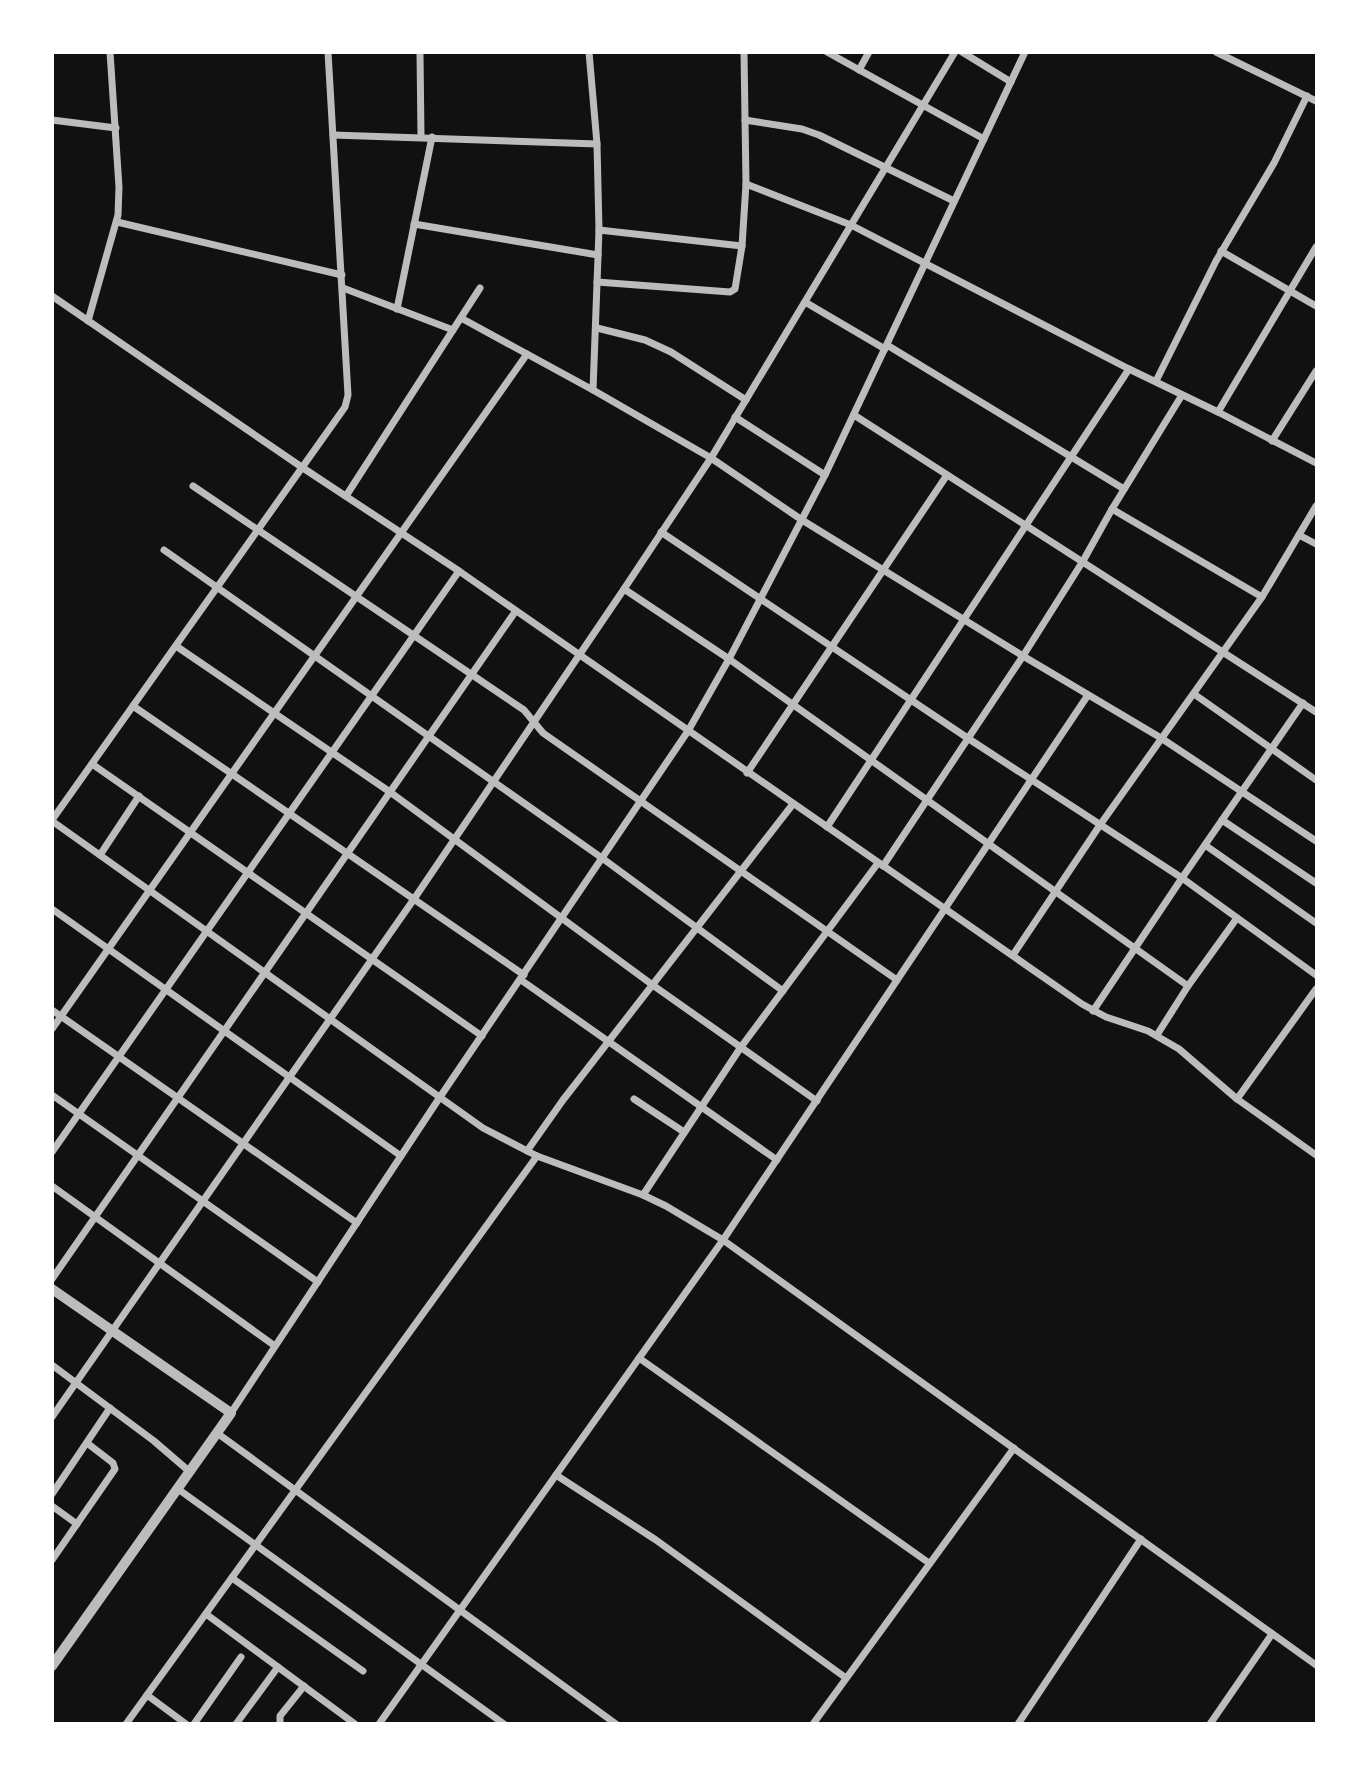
<svg xmlns="http://www.w3.org/2000/svg" width="1369" height="1776" font-family="Roboto,sans-serif">
<style>
.lines{fill:none;stroke-linecap:round;stroke-linejoin:round}
.minor{stroke:#bcbcbc;stroke-width:7}
.tertiary{stroke:#bcbcbc;stroke-width:10}
</style>
<rect width="100%" height="100%" fill="#111"/>
<g class="lines">
<g class="minor">
<path d="M420,52L421,137"/>
<path d="M589,52L597,144L599,230L593,390"/>
<path d="M827,52L984,139"/>
<path d="M962,52L1011,82"/>
<path d="M1216,52L1316,101"/>
<path d="M859,70L869,52"/>
<path d="M52,120L116,128"/>
<path d="M745,120L802,129L819,135L954,201"/>
<path d="M333,135L597,144"/>
<path d="M746,184L851,225L1129,369L1218,412L1316,463"/>
<path d="M117,222L342,275"/>
<path d="M414,224L598,255"/>
<path d="M599,230L742,246"/>
<path d="M1221,251L1316,306"/>
<path d="M597,282L730,292L735,289L742,246L746,184L744,52"/>
<path d="M343,288L453,330"/>
<path d="M52,296L303,468L459,571L1082,1004L1106,1017L1148,1031L1179,1049L1237,1099L1316,1155"/>
<path d="M805,302L885,349"/>
<path d="M397,309L432,137"/>
<path d="M461,318L593,390L711,458L802,520L1023,656L1161,738L1316,841"/>
<path d="M88,321L118,215L119,187L110,52"/>
<path d="M597,328L645,340L671,352L746,400"/>
<path d="M887,345L1124,489"/>
<path d="M1156,381L1216,261L1274,163L1307,96"/>
<path d="M1218,412L1316,247"/>
<path d="M854,415L1316,712"/>
<path d="M735,417L825,475"/>
<path d="M1272,441L1316,371"/>
<path d="M193,486L524,710L543,733L897,980"/>
<path d="M346,496L480,288"/>
<path d="M1112,509L1262,597"/>
<path d="M661,532L969,739L1182,878L1316,975"/>
<path d="M1299,535L1316,544"/>
<path d="M164,550L602,858L783,991"/>
<path d="M624,589L729,659L1188,986"/>
<path d="M176,646L390,792L654,986L817,1101"/>
<path d="M1194,694L1316,780"/>
<path d="M133,706L524,975"/>
<path d="M92,764L482,1036"/>
<path d="M747,773L947,475"/>
<path d="M52,820L345,407L348,395L328,52"/>
<path d="M1222,820L1316,883"/>
<path d="M52,821L483,1128L537,1156L643,1195L666,1206L723,1240L1316,1665"/>
<path d="M827,827L1129,369"/>
<path d="M1205,845L1316,923"/>
<path d="M100,855L139,796"/>
<path d="M883,866L1023,656L1083,561L1112,509L1182,395"/>
<path d="M52,909L401,1156"/>
<path d="M1013,955L1100,825L1262,597L1316,506"/>
<path d="M521,980L777,1160"/>
<path d="M52,1010L357,1223"/>
<path d="M1093,1011L1182,878L1303,703"/>
<path d="M52,1029L527,354"/>
<path d="M1157,1035L1188,986L1237,918"/>
<path d="M52,1095L318,1282"/>
<path d="M634,1099L684,1132"/>
<path d="M1237,1099L1316,989"/>
<path d="M527,1151L563,1100L793,804"/>
<path d="M52,1152L459,571"/>
<path d="M52,1186L275,1346"/>
<path d="M643,1195L741,1047L878,863"/>
<path d="M52,1279L515,612"/>
<path d="M639,1358L929,1563"/>
<path d="M52,1365L154,1441L190,1472"/>
<path d="M231,1413L440,1097L688,731L729,659L825,475L1025,52"/>
<path d="M52,1417L414,899L624,589L711,458L955,52"/>
<path d="M217,1433L616,1724"/>
<path d="M556,1475L656,1540L846,1678"/>
<path d="M178,1489L504,1724"/>
<path d="M52,1494L110,1408"/>
<path d="M52,1506L77,1524"/>
<path d="M52,1560L115,1469L113,1463L87,1443"/>
<path d="M232,1578L363,1671"/>
<path d="M206,1614L355,1724"/>
<path d="M147,1695L186,1724"/>
<path d="M126,1724L537,1156"/>
<path d="M194,1724L241,1657"/>
<path d="M236,1724L278,1667"/>
<path d="M280,1724V1716L304,1686"/>
<path d="M379,1724L723,1240L1088,695"/>
<path d="M813,1724L1014,1448"/>
<path d="M1018,1724L1141,1539"/>
<path d="M1210,1724L1272,1634"/>
</g>
<path class="tertiary" d="M52,1289L231,1413L52,1666"/>
</g>
<rect width="1369" height="1776" fill="none" stroke="#ffffff" stroke-width="108"/>
</svg>
